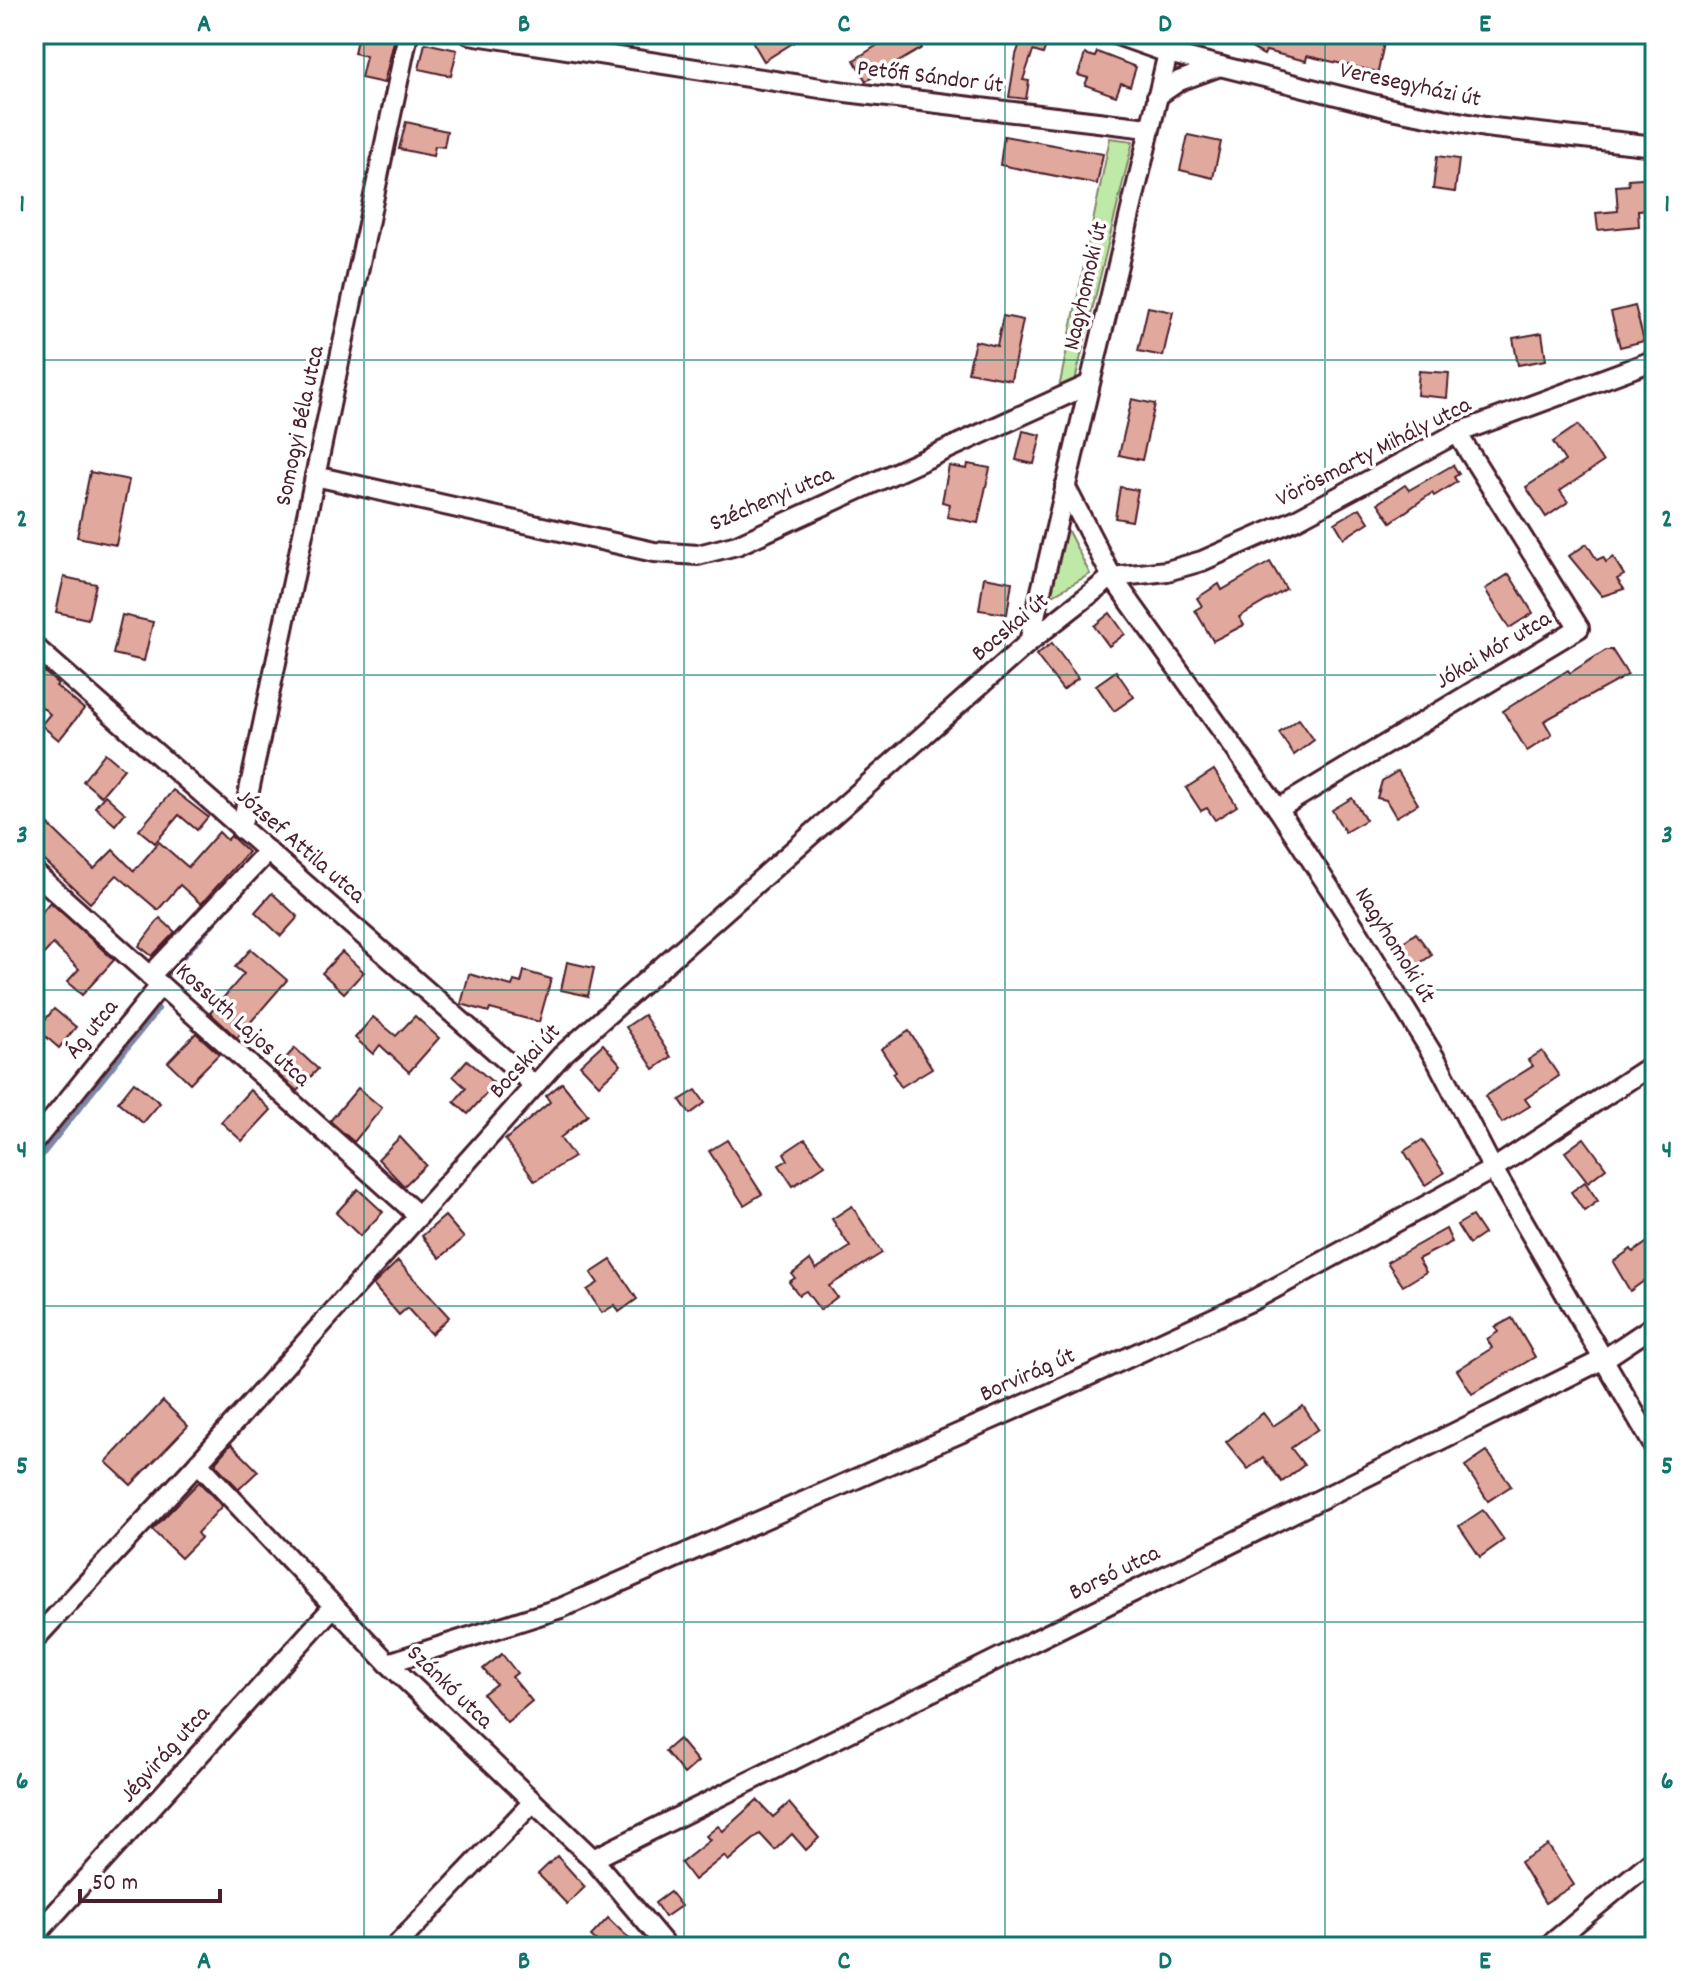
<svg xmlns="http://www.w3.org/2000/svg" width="1689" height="1981" font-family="Dekko,sans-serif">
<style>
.green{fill:#bfe9a6;stroke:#848468;stroke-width:2}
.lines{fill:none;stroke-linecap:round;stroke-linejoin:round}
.stream{stroke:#7c86a6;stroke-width:6}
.building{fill:#e1a89d;stroke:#4a1f2b;stroke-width:2}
.street-casing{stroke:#4a1f2b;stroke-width:24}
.street{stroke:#fff;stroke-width:18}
.grid{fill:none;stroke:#0f766e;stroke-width:2;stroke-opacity:0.55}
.labels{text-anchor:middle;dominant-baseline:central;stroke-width:7;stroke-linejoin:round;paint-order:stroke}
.street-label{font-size:24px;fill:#4a1f2b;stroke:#fff}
.neatline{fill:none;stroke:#0f766e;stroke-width:3}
.grid-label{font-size:26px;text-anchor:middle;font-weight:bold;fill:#0f766e}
</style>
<rect width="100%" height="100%" fill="#fff"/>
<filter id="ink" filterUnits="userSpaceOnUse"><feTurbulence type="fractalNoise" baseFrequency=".0125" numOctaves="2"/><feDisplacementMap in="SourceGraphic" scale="16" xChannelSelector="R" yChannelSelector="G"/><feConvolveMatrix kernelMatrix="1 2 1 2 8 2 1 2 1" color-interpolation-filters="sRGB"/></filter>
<g filter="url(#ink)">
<g class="green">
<path d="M1110,138L1133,141L1074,385L1059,388Z"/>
<path d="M1063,521L1090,574L1049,597Z"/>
</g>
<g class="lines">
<g class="stream">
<path d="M167,974L226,909"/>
<path d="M34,1165L158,1009"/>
</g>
</g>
<g class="building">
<path d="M358,34L394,41L384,83L361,78L366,56L354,53Z"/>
<path d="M748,34H807L764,61Z"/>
<path d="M895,34H914L922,48L866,81L854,60Z"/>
<path d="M1023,34H1050L1043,54L1033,51L1023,80L1029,81L1026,99L1009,97L1016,55Z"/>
<path d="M1226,34H1364L1385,38L1378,72L1307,56L1306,61L1266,51L1264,55Z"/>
<path d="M425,43L457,50L451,76L419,69Z"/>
<path d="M1097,52L1136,67L1130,86L1121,83L1116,96L1085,85L1088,78L1078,75L1085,54L1095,57Z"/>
<path d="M406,122L447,131L444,147L435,146L433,156L399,149Z"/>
<path d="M1188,135L1221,142L1213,178L1180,170Z"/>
<path d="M1004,136L1103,154L1097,184L1000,165Z"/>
<path d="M1437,156L1459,159L1455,192L1433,189Z"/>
<path d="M1655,177V209L1638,210L1639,226L1598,230L1596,213L1618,211L1616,186L1629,185L1628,179Z"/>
<path d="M1635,306L1644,341L1620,347L1611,312Z"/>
<path d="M1148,307L1173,312L1163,356L1138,351Z"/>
<path d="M1003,316L1023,320L1011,380L968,372L975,341L997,346Z"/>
<path d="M1542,333L1546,360L1518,365L1513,338Z"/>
<path d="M1419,371L1449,373L1447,398L1417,395Z"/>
<path d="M1132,399L1155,404L1142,460L1119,455Z"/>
<path d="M1578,425L1603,462L1560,491L1568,502L1546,517L1526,487L1565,461L1553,442Z"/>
<path d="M1023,431L1041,435L1034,464L1016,460Z"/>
<path d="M968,464L990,468L978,523L947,517L950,504L942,502L949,466L967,469Z"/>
<path d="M1453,465L1459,474L1454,477L1457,482L1434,496L1432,493L1391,522L1378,503L1405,485L1409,490Z"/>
<path d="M90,472L129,480L116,545L77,537Z"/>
<path d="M1120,487L1138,490L1132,521L1115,518Z"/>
<path d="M1360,508L1369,522L1344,538L1335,523Z"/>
<path d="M1587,544L1597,560L1603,557L1606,562L1613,557L1624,575L1617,579L1624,589L1602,596L1569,556Z"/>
<path d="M1270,562L1286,589L1239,617L1244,625L1213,641L1195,610L1202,606L1197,598L1219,584L1222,590Z"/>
<path d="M1509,574L1533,613L1509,628L1485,589Z"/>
<path d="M64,577L96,584L88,619L56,612Z"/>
<path d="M984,577L1012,582L1007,614L979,610Z"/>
<path d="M1110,613L1125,634L1109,646L1094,626Z"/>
<path d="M122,615L153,622L144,661L113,654Z"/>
<path d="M1052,643L1078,678L1063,690L1036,655Z"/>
<path d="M1606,650H1612L1628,675L1544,721L1552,735L1527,751L1503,711L1568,670L1570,673Z"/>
<path d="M34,663L58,684L56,686L84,709L59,740L41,725L50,714L34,700Z"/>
<path d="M1116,671L1134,697L1114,711L1096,685Z"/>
<path d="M1299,719L1314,740L1294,755L1279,733Z"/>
<path d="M105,753L124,769L101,796L83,781Z"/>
<path d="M1214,770L1237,806L1215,820L1207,808L1201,811L1186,788Z"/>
<path d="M1398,771L1418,804L1396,817L1386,800L1377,798L1382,781Z"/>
<path d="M173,790L208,817L197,830L179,815L155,843L139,830Z"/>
<path d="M105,795L125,813L115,825L95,807Z"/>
<path d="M1352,798L1366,820L1345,832L1332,810Z"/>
<path d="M45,821L94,869L113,850L134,871L159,842L188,867L219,832L227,840L231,836L248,852L201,904L180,885L158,910L117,875L90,903L34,851V834Z"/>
<path d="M272,893L298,917L281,936L255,912Z"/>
<path d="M50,902L114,960L82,995L67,982L79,969L53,944L34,965V935L40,928L34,921Z"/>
<path d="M160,918L175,932L152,956L139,946Z"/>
<path d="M1416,933L1432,955L1414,967L1399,945Z"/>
<path d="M251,949L287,980L237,1038L210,1013L244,974L235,967Z"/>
<path d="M342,952L364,972L344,993L322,973Z"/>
<path d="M567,962L594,968L588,996L561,990Z"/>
<path d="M524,971L551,979L539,1022L490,1009L489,1012L461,1004L469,974L512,986L514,981L521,983Z"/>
<path d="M54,1009L76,1027L59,1048L37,1029Z"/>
<path d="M644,1015L671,1057L654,1069L626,1027Z"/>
<path d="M415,1016L439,1038L409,1072L380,1045L373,1054L355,1038L373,1017L396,1036Z"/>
<path d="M909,1031L932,1068L901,1087L893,1074L896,1072L881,1049Z"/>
<path d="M196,1033L219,1054L190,1083L168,1062Z"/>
<path d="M603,1044L621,1065L599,1085L580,1065Z"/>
<path d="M295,1048L318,1069L297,1091L274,1071Z"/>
<path d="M1542,1051L1559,1076L1525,1099L1530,1106L1502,1123L1485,1096L1533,1066L1528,1060Z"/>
<path d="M467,1060L495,1084L468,1114L454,1102L466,1088L453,1076Z"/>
<path d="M134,1082L160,1103L143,1123L118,1102Z"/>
<path d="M562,1083L588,1115L560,1138L574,1157L535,1181L505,1140L550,1102L546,1096Z"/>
<path d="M358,1088L382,1108L354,1142L330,1121Z"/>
<path d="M250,1090L271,1110L242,1141L221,1122Z"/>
<path d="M696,1090L705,1103L690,1114L680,1100Z"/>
<path d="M400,1137L426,1165L404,1186L378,1159Z"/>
<path d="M1584,1138L1606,1168L1588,1182L1565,1152Z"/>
<path d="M805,1139L825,1165L793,1186L779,1165L788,1160L784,1153Z"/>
<path d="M727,1140L762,1194L744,1205L709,1151Z"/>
<path d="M1422,1140L1444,1173L1425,1185L1404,1151Z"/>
<path d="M1585,1182L1598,1201L1584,1211L1571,1192Z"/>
<path d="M358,1189L383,1212L360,1236L336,1213Z"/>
<path d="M852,1206L882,1253L829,1286L837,1297L820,1310L806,1291L799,1295L789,1282L795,1278L792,1274L810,1260L816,1269L850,1247L832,1219Z"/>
<path d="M445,1216L464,1238L440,1258L422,1236Z"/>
<path d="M1472,1216L1484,1234L1469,1244L1457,1225Z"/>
<path d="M1446,1229L1452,1242L1418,1259L1426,1272L1403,1286L1387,1262Z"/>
<path d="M1655,1237V1273L1630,1291L1613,1262L1631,1249L1633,1252Z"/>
<path d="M611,1260L637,1299L619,1312L615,1305L602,1313L587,1290L598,1283L591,1273Z"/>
<path d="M398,1261L449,1317L431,1334L407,1308L399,1315L373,1285Z"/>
<path d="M1512,1318L1535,1357L1472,1394L1457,1370L1492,1348L1487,1339L1498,1332L1495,1327Z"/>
<path d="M163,1401L188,1426L131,1485L106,1462Z"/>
<path d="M1303,1406L1318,1429L1291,1448L1304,1465L1282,1482L1263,1458L1248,1469L1226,1442L1263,1413L1273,1426Z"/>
<path d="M231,1444L258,1471L239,1489L216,1465V1461Z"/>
<path d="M1487,1451L1511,1486L1488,1501L1465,1466Z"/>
<path d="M199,1482L222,1506L197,1533L201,1538L181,1558L152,1530Z"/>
<path d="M1483,1510L1504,1540L1480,1557L1459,1526Z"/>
<path d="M502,1654L517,1673L512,1677L532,1701L507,1722L483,1694L496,1684L483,1669Z"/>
<path d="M679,1739L698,1762L684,1774L665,1751Z"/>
<path d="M757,1800L773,1817L789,1803L819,1838L806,1850L792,1834L775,1850L760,1834L728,1861L724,1856L694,1880L681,1863L710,1840L706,1836L718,1826L723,1831Z"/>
<path d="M1548,1845L1574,1885L1545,1903L1520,1862Z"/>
<path d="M557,1856L585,1887L567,1904L538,1874Z"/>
<path d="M670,1892L681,1906L665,1917L655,1903Z"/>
<path d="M608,1918L638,1947H603L591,1936Z"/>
</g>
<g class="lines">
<defs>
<g id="street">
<path d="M469,34L846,92L1148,128"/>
<path d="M1114,34L1168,53L1396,110L1485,127L1655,146"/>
<path d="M1157,96L1179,81L1220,66"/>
<path d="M315,476L654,552L698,555L737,545L1088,385"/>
<path d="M1065,486L1112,577L1278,809L1351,921L1438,1063L1493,1169L1655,1448"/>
<path d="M1029,642L1168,53"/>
<path d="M34,646L534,1085"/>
<path d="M1278,809L1579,628L1457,433"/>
<path d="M241,829L408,34"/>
<path d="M34,872L419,1216"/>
<path d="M150,976L268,851"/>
<path d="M34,1142L160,986"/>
<path d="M198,1463L388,1663L593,1859L667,1947"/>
<path d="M34,1640L198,1463L562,1055L1029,642L1112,577L1167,571L1202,561L1295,520L1457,433L1655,360"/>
<path d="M388,1663L561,1608L1049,1394L1255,1299L1493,1169L1655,1063"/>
<path d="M593,1859L1604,1359L1655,1325"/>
<path d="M34,1937L334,1606"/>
<path d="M395,1947L533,1802"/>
<path d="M1547,1947L1655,1858"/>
</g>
</defs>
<use href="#street" class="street-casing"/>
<use href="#street" class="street"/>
</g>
</g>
<path class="grid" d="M364,34V1947M684,34V1947M1005,34V1947M1325,34V1947M34,360H1655M34,675H1655M34,990H1655M34,1306H1655M34,1622H1655"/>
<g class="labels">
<g class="street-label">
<text transform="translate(930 78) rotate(7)">Petőfi Sándor út</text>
<text transform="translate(1410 86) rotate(12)">Veresegyházi út</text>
<text transform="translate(1087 286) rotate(-77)">Nagyhomoki út</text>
<text transform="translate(301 426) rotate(-78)">Somogyi Béla utca</text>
<text transform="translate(1374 453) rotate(-27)">Vörösmarty Mihály utca</text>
<text transform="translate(772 500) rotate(-23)">Széchenyi utca</text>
<text transform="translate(1011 628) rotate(-40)">Bocskai út</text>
<text transform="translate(1494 651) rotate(-31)">Jókai Mór utca</text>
<text transform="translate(300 847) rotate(41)">József Attila utca</text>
<text transform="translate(1394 946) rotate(58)">Nagyhomoki út</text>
<text transform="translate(242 1026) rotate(42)">Kossuth Lajos utca</text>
<text transform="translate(93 1030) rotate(-51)">Ág utca</text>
<text transform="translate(526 1062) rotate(-47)">Bocskai út</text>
<text transform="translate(1028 1376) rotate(-24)">Borvirág út</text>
<text transform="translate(1115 1574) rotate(-26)">Borsó utca</text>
<text transform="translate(449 1688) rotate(44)">Szánkó utca</text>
<text transform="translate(166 1755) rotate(-48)">Jégvirág utca</text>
</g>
</g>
<rect width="1689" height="1981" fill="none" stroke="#fff" stroke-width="88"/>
<path d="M80 1889v12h140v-12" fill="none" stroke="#4a1f2b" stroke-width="4"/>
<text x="92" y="1889" font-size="24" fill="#4a1f2b" stroke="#ffffff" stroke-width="6" paint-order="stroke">50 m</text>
<rect x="44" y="44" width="1601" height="1893" class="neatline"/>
<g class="grid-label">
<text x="204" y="31">A</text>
<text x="524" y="31">B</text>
<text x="844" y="31">C</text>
<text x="1165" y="31">D</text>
<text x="1485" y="31">E</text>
<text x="22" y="211">1</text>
<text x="1667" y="211">1</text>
<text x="22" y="526">2</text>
<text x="1667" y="526">2</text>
<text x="22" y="842">3</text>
<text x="1667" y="842">3</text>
<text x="22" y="1157">4</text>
<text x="1667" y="1157">4</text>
<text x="22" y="1473">5</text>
<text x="1667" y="1473">5</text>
<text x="22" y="1788">6</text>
<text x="1667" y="1788">6</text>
<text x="204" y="1968">A</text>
<text x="524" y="1968">B</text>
<text x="844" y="1968">C</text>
<text x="1165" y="1968">D</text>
<text x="1485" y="1968">E</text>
</g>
</svg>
